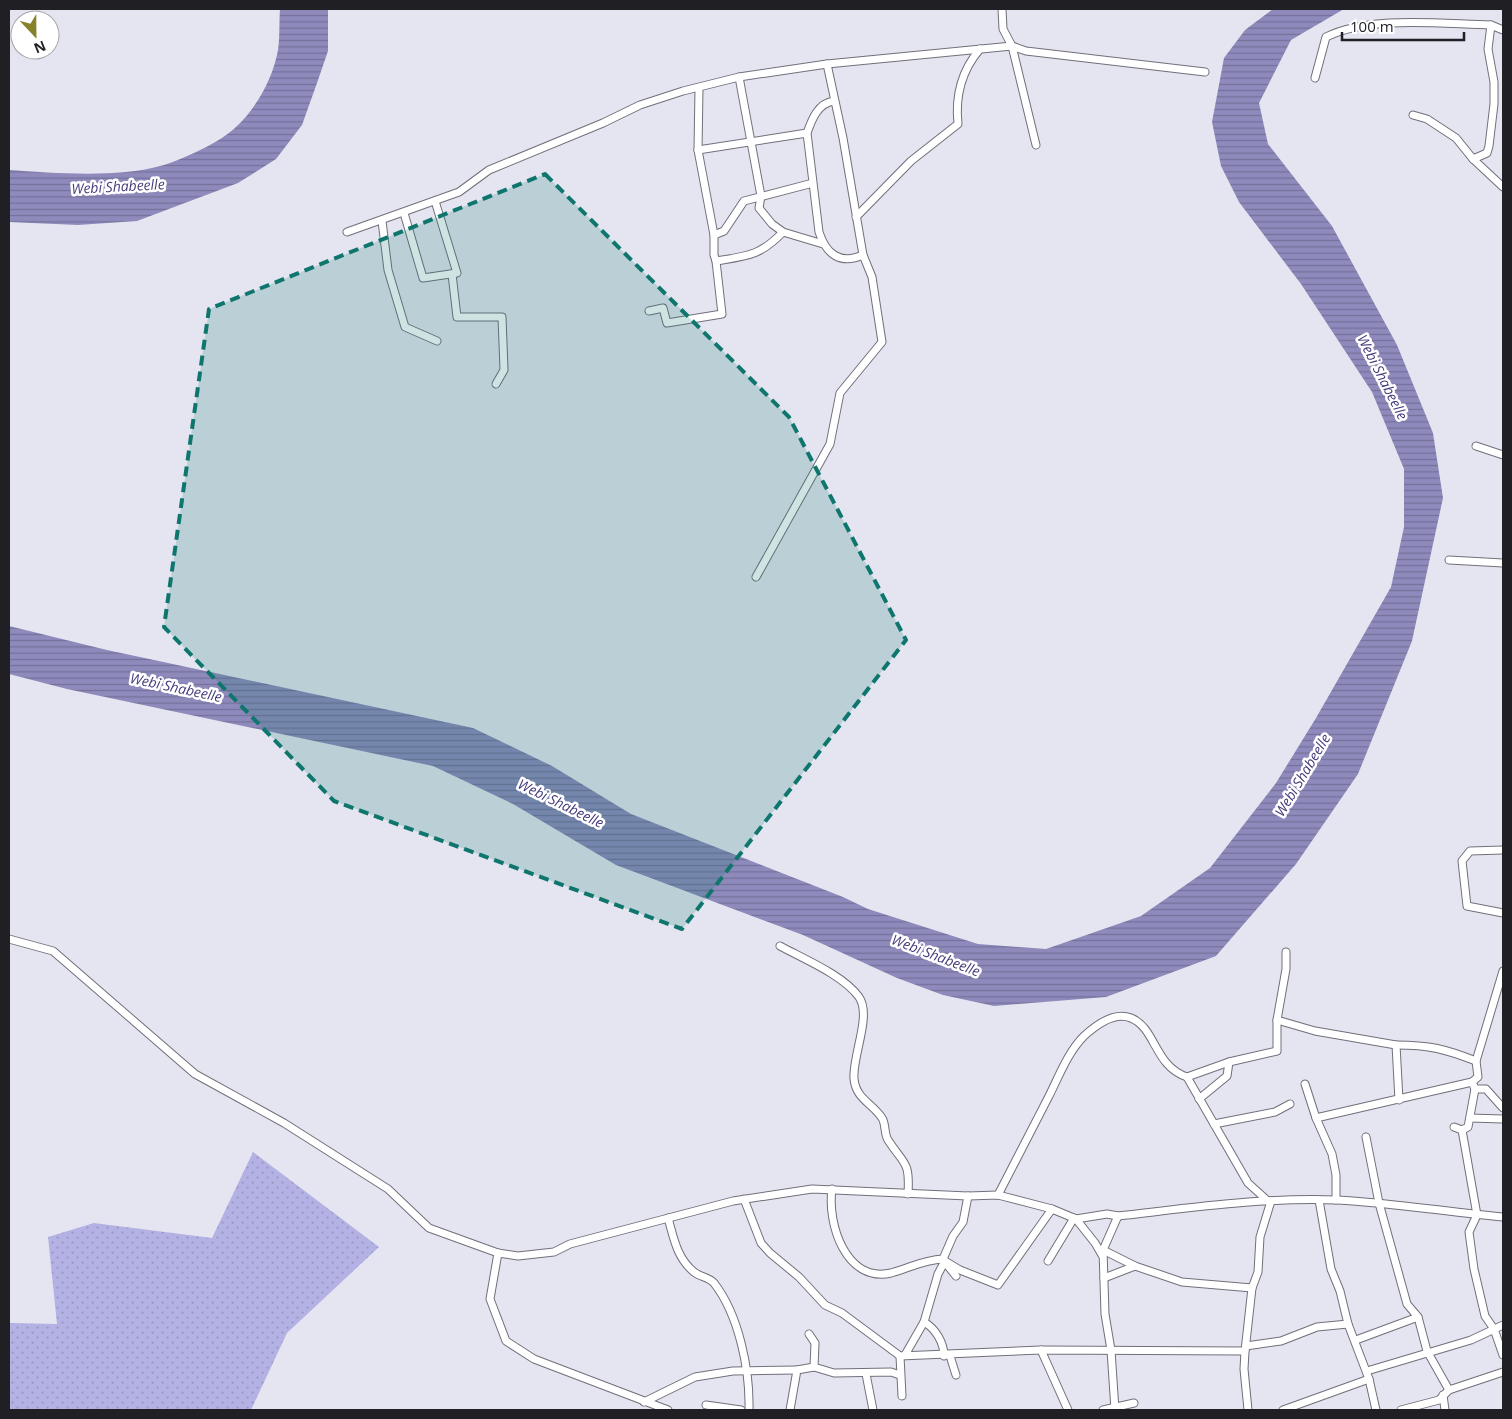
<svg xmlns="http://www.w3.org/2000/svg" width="1512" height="1419" font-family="'Open Sans',sans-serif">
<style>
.grass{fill:url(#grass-dots)}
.water{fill:url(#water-rules)}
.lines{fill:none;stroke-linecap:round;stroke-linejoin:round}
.minor-casing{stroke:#70707a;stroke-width:9}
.minor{stroke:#fff;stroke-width:7}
.marked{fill:#0f766e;fill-opacity:0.2;stroke:#0f766e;stroke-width:4;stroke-dasharray:10 6;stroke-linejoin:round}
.labels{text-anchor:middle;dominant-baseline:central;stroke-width:5;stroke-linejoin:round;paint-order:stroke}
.water-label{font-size:14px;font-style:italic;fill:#443b7a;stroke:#fff}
</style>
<defs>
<pattern id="grass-dots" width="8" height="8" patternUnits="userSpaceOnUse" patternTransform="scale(1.25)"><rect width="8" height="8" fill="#b4b1e4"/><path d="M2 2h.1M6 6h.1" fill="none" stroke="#9a98c3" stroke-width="1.8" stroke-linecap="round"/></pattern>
<pattern id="water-rules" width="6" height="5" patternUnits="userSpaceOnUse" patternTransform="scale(1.25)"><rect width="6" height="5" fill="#8e8abc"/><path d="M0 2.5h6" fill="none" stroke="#747099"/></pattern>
</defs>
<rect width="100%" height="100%" fill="#e5e5f1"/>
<path class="grass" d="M253,1152L379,1247L287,1333L251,1410H9V1323L57,1324L48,1237L94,1223L212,1238Z"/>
<g class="water">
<path d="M280,9H328V51L317,83L302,125L276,159L238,183L137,221L78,225L9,222V170C53,173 117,178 160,166C180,161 223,141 237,126C257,107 273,78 278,50C280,37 279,22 280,9Z"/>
<path d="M1273,9H1344L1291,40L1259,103L1268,144L1332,226L1397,345L1433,433L1443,498L1412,641L1358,774L1296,864L1216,956L1106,997L994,1006L943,995L897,978L803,935L616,865L513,804L433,766L67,689L9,674V626L107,650L473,728L552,766L631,814L843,897L868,909L978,944L1046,949L1141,916L1210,868L1276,783L1316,718L1391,587L1404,527V469L1372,392L1301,284L1239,202L1221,166L1212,122L1224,58L1245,30Z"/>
</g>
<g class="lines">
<defs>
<g id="minor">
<path d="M1002,9L1003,29L1012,46L1036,145"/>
<path d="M739,77L761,196L759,208L772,224L783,232"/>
<path d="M1315,78L1326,37C1370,15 1441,24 1491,25L1503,30"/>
<path d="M1413,115L1427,119L1456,138L1473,159L1503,187"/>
<path d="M807,133C812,119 818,103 834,101"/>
<path d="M698,150L699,88"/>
<path d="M1473,159L1487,153L1489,146L1494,104V82L1488,49L1491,25"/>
<path d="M813,183L744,201L724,231L714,235L698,150L807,133L819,232C826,254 840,265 863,255"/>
<path d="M404,213L423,278L457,273L435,201"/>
<path d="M856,217L911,161L958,124C955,96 962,70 980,49"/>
<path d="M382,221L388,270L405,327L437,341"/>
<path d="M347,232L459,192L489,170L603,123L640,105L683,91L739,77L827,64L1012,46L1026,51L1205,72"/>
<path d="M714,235V255L716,261C747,256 760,256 783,232L823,244"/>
<path d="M452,274L457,317H502L504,370L496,384"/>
<path d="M649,311L663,308L667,323L722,314L716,261"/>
<path d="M1476,446L1503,455"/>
<path d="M1449,560L1503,563"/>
<path d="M756,577L830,444L840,393L882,342L872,277L863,255L843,138L827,64"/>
<path d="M1503,850L1470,851L1462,861L1467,906L1503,913"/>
<path d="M9,939L53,951L195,1074L284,1123L388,1189L429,1228L498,1253L518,1256L554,1252L570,1244L733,1201L812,1189L968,1196L998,1195L1052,1209L1076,1219L1107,1214L1118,1216C1190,1208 1265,1197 1337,1200C1393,1203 1448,1212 1503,1217"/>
<path d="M780,946C804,959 843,975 859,997C872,1016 852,1056 854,1079C856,1099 872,1103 882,1118C886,1124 884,1134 888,1140C904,1165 910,1160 908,1194"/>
<path d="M1277,1020L1315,1031L1396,1045L1399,1100"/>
<path d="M1396,1045C1430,1045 1445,1049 1476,1061"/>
<path d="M1187,1077L1229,1062"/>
<path d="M1305,1084L1316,1118L1332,1154L1336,1175V1200"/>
<path d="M1475,1089H1486L1503,1108"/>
<path d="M1199,1099L1227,1076L1229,1062L1277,1051V1020L1286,969V952"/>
<path d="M1316,1118L1472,1082L1478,1077L1476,1061L1503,971"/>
<path d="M1470,1118L1503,1119"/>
<path d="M1214,1124L1275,1112L1290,1104"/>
<path d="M1454,1127L1462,1130L1468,1127L1475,1089L1472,1082"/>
<path d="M1462,1130L1477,1215L1469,1232L1474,1269L1485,1316L1494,1329L1503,1355"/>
<path d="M1366,1137L1379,1203L1407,1304L1418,1317L1427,1351L1449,1390"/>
<path d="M832,1189C827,1224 846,1283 891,1273C910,1268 922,1260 943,1259"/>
<path d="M998,1195C1015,1162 1032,1129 1049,1096C1059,1076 1068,1052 1084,1036C1096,1025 1114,1011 1131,1018C1156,1028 1154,1066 1187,1077L1248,1183L1269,1202"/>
<path d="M744,1199L761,1243L770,1253L799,1277L825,1305L842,1313L900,1356L1041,1350L1245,1351"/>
<path d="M1319,1200L1331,1269L1340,1291L1348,1324L1369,1379L1376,1410"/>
<path d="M668,1218C674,1239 677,1258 694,1272C700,1277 709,1277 714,1283C739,1315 750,1370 749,1410"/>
<path d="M1076,1219L1095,1243L1102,1255"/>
<path d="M1103,1250L1135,1266L1182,1282L1252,1288"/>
<path d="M498,1253L490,1299L506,1341L534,1359L668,1410"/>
<path d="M945,1261L960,1270L998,1285L1052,1209"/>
<path d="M1048,1261L1074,1218"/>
<path d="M948,1266L956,1276"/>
<path d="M1104,1278L1135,1266"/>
<path d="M924,1322C936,1329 944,1343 944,1356"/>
<path d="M809,1334L815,1343L814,1367L834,1373L891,1372L900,1375"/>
<path d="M1356,1340L1418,1317"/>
<path d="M1246,1346L1281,1341L1317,1327L1348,1324"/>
<path d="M1041,1350L1068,1410"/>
<path d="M905,1355L924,1322L938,1274L945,1261L943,1259L953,1236L963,1222L968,1196"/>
<path d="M900,1356L902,1396"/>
<path d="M950,1356L956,1375"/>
<path d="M1367,1371L1471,1340L1503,1325"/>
<path d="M866,1374L873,1410"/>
<path d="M1443,1395L1445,1410"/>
<path d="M644,1402L695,1377L733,1371L797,1370"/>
<path d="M706,1405L741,1410"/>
<path d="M790,1410L797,1370L814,1367"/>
<path d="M1103,1410L1134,1403"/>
<path d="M1115,1410L1111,1350L1105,1314L1103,1250L1118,1216"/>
<path d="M1248,1410L1244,1369L1245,1351L1252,1288L1258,1272L1260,1237L1271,1201"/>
<path d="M1283,1410L1369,1379"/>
<path d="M1401,1410L1439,1400L1449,1390L1503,1372"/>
</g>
</defs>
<use href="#minor" class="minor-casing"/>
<use href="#minor" class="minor"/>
</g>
<path class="marked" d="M545,174L789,417L906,640L682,929L334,801L164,627L209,309Z"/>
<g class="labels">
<g class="water-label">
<text transform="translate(118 186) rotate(-3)">Webi Shabeelle</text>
<text transform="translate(1383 377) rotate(63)">Webi Shabeelle</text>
<text transform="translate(176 687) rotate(12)">Webi Shabeelle</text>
<text transform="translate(1302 775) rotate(-59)">Webi Shabeelle</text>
<text transform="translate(561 803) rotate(26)">Webi Shabeelle</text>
<text transform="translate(936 955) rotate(21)">Webi Shabeelle</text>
</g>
</g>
<rect width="1512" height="1419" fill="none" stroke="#201f24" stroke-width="20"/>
<g transform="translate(35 35) rotate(158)"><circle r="24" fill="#ffffff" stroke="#a6a5a7"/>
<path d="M0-4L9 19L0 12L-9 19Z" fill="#85822a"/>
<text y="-8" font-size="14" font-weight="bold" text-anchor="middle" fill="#201f24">N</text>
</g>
<path d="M1342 32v8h122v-8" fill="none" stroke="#201f24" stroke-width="2.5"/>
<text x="1350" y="32" font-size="15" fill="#201f24" stroke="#ffffff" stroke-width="4" paint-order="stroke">100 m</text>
</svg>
